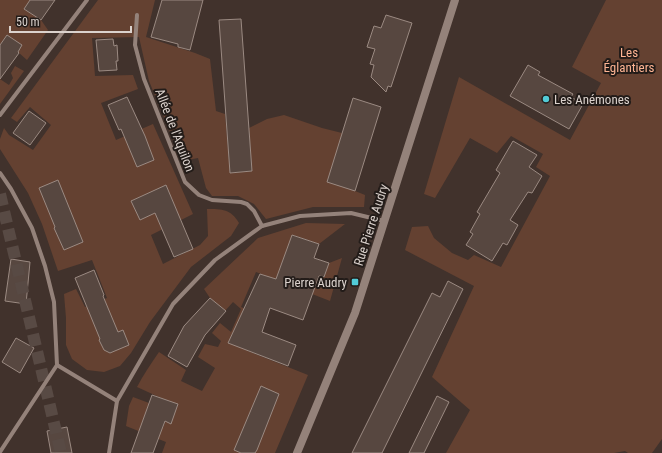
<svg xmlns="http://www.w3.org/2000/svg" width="662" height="453" font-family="'Roboto Condensed',sans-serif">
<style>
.green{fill:#644131}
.building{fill:#574740;stroke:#9b8a82}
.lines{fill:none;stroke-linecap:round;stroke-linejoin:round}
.highway-tunnel{stroke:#584a44;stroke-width:12;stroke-dasharray:12 6;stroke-linecap:butt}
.street{stroke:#94827a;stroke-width:4}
.secondary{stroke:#94827a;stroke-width:8}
.poi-dot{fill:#52cbd7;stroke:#231c19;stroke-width:1.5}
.labels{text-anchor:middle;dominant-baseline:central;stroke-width:4;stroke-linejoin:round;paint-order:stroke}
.park-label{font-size:13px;fill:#feb493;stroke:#231c19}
.poi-label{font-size:13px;fill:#dbd2cd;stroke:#231c19;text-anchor:start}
.street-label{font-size:13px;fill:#dbd2cd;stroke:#231c19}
</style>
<rect width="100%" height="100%" fill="#41322c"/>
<g class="green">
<path d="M0,0H30L24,9L41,20L48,30L27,60L18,52L22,45L7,35L0,45Z"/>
<path d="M98,0H155L146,37L195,53L210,59L216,111L225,114L230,173L252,171L249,128L267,119L284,115L322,128L342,133L355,191L365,195L364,207H313L266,219L254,204L238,196H212L206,188L198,158L182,161L149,81L139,37L92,38L95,76L133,75L138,89L101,103L116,140L153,124L193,214L151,235L163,264L200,245L208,236L207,209C222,209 231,209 239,223L231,236L191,267L150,322L131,353L120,366L104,372L87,370L72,359L66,345V318L64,294L76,289L85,307L107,298L92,260L58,271L42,224L28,193L0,149V139L4,128L9,135L33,150L51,125L30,107L17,122L11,118Z"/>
<path d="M606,0H662V439L652,453H628L625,451L614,453H446L470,410L432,377L474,286L405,250L412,227L428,226L434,238L452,253L468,260L474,255L501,267L550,176L536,167L543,154L511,136L497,153L470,138L435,198L424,194L459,77L570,140L601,83L572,67Z"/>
<path d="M15,66L24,71L0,104V79L9,85L13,78L11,73Z"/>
<path d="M306,223L345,224L319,244L293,235L281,265L324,277L329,263L342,258L330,301L256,272L241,307L262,315L248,351L308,375L275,453H162L166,442L126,426L129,406L133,397L149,403L143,420L163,428L172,403L137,387C143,375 151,364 159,352L186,370L181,381L202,391L215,368L198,357L205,344L218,347L221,341L212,333L220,323L231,332L241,309L233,302L225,311L210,298L204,289L258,238Z"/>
</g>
<g class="building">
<path d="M30,0H55L41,20L24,9Z"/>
<path d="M162,0H203L190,50L178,47V44L151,37Z"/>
<path d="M386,15L412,23L391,87L388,86L386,92L371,77L374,65L370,64L375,49L367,47L374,26L381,28Z"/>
<path d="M241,19L252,171L230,173L219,20Z"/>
<path d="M7,35L22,45L18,52L19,53L0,79V45Z"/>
<path d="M113,39L114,46L117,45L118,61H116L117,70L99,71L96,40Z"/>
<path d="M528,65L540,72L538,75L573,94L571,97L583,104L569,129L510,96Z"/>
<path d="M127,97L145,136L154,160L137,167L121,129L119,130L108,105Z"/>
<path d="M353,98L381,107L355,191L327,182Z"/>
<path d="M29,111L46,123L30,145L13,133Z"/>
<path d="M513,141L537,155L529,167L542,176L532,193L528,192L510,220L518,225L507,245L503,243L492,261L466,245L473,234L470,232L480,214L477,212L500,173L496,170Z"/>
<path d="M58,180L83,242L64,250L54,228L55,227L39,188Z"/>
<path d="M166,185L193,249L174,257L155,213L140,220L131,201Z"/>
<path d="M292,235L319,244L314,258L329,263L324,277L319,276L303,320L270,308L262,332L296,345L288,366L228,343L260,274L276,279Z"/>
<path d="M11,259L30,262L26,304L5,301Z"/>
<path d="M94,270L104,295L103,296L118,332L123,330L129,345L110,353L104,350L99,340L100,339L75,278Z"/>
<path d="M448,281L463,289L382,453H352L432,293L440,297Z"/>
<path d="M210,298L226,311L205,335L187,367L168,356L184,326Z"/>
<path d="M16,338L34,348L20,373L2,362Z"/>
<path d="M261,386L279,394L257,450L255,453H241L234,450Z"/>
<path d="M152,395L178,404L171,424L165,421L153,453H131Z"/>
<path d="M437,396L449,402L424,453H409Z"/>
<path d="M67,427L72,453H51L47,431Z"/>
</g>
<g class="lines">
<path class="highway-tunnel" d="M0,194L61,453"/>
<g class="street">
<path d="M137,15L135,45L144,79L185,182L199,195L212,200L241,202L247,204L254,211L262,226"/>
<path d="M0,115L87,0"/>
<path d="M0,173L11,189L32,228L45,266L54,302L57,365L0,452"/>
<path d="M57,365L117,401"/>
<path d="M109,453L117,401L173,304L215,260L262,226L300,216L351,213L384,221"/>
</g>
<path class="secondary" d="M297,453L355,313L455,0"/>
</g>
<g class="poi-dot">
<circle cx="546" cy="99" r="4"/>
<rect x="351" y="278" width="8" height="8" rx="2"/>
</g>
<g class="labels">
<g class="park-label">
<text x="629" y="52">Les<tspan x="629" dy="15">Églantiers</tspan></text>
</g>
<g class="poi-label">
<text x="554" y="99">Les Anémones</text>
<text x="347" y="282" text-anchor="end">Pierre Audry</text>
</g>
<g class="street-label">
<text transform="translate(175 130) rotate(69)">Allée de l'Aquilon</text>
<text transform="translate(371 225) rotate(-72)">Rue Pierre Audry</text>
</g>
</g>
<path d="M10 26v6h121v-6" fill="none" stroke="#dbd2cd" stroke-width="2"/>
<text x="16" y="26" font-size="12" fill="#dbd2cd" stroke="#231c19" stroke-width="3" paint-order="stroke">50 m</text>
</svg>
